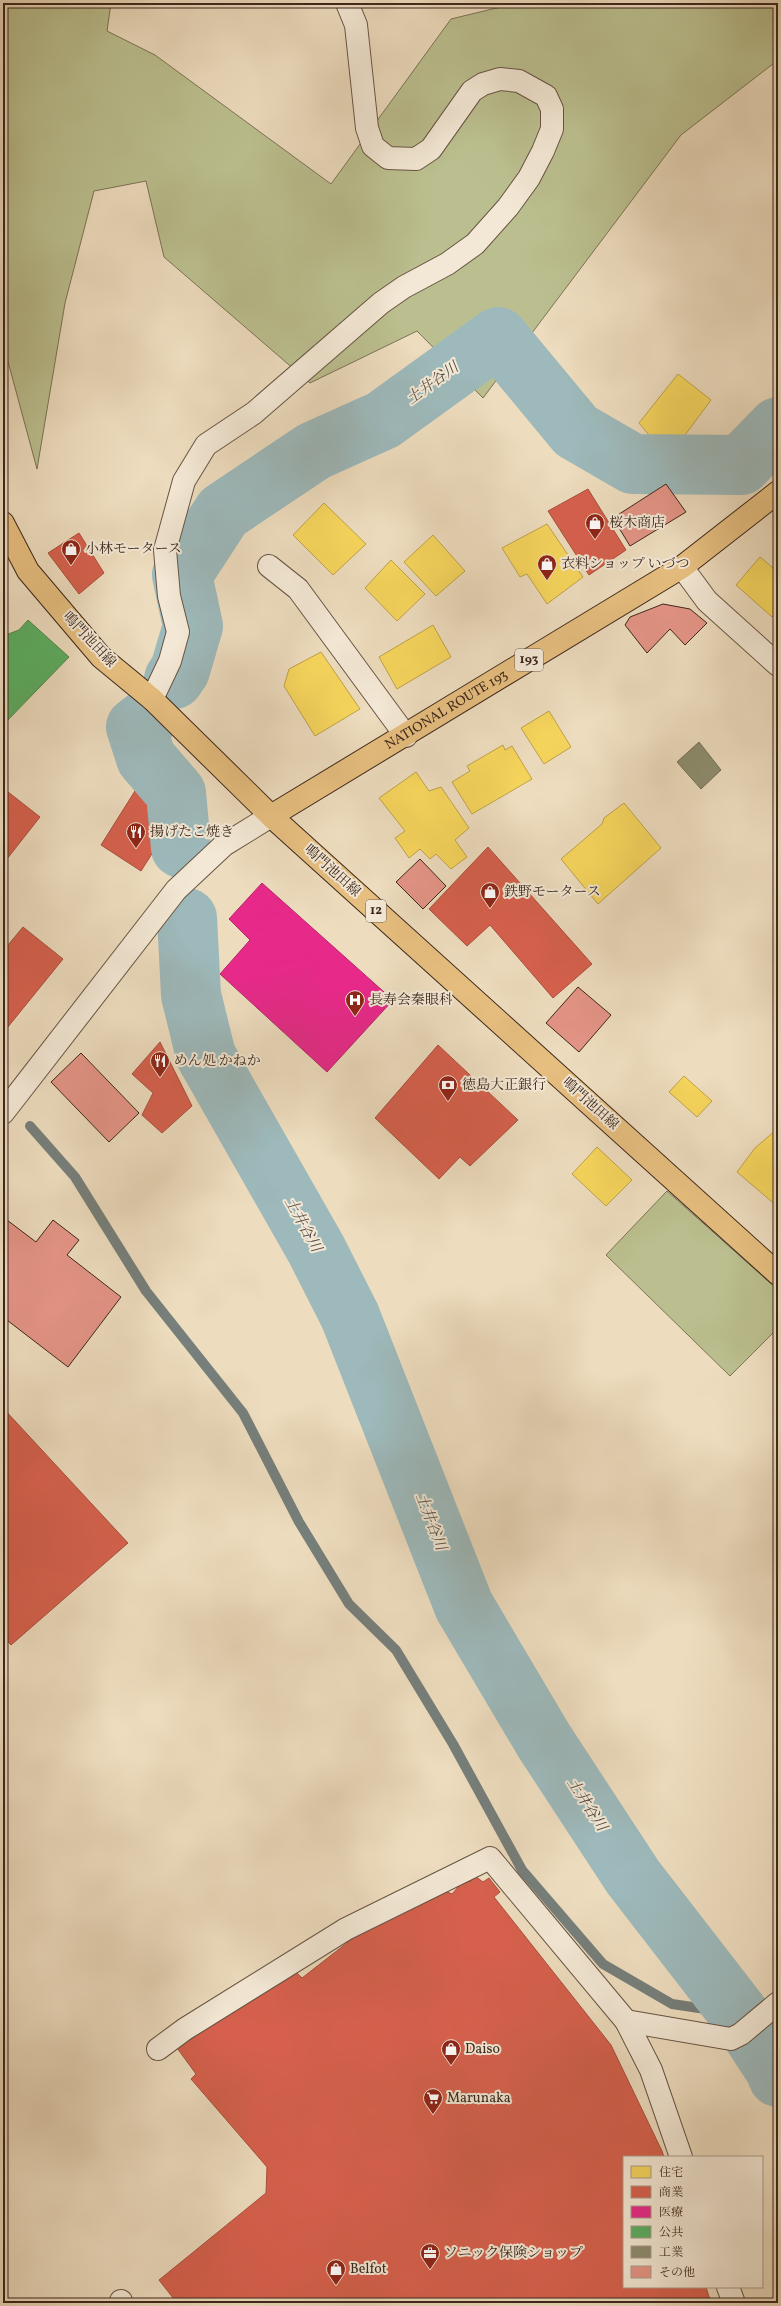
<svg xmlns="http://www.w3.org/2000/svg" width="781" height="2306" font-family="Vollkorn,'Noto Serif JP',serif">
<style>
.green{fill:#bbbf8f;stroke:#7c7356}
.homes{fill:#f6d55c;stroke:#bea149}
.shops{fill:#d6604d;stroke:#a84f3e}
.health{fill:#e7298a;stroke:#b42869}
.public{fill:#5aae61;stroke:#51864c}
.industry{fill:#8c8c6e;stroke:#746e55}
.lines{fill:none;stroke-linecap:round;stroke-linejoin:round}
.stream{stroke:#767f7b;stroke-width:10}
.river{stroke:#9db9bb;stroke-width:60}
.building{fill:#e49486;stroke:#3c271c}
.minor-casing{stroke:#685444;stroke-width:24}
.major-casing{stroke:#3c271c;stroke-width:24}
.highway-casing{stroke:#3c271c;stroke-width:24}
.minor{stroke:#f3e8d5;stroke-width:22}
.major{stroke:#e6be7f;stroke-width:22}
.highway{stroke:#e6be7f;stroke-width:22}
.labels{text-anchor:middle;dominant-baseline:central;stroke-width:4;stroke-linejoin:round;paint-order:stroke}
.shield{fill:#f3e8d5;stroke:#736154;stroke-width:1}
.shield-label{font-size:13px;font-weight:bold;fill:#3c271c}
.poi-label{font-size:14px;fill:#3c271c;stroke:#f3e8d5;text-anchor:start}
.street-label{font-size:14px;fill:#3c271c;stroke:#f3e8d5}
.water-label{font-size:15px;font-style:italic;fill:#544c44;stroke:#f3e8d5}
</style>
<rect width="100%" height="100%" fill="#eddcbe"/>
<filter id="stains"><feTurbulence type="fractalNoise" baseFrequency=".005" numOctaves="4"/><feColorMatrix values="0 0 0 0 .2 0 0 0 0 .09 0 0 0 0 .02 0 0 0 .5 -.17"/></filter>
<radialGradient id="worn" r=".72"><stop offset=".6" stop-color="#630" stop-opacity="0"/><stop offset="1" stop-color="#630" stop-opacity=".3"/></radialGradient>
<g class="green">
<path d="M3,3H111L107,31L155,55L331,184L451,19L517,3H778V60L681,135L483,398L417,331L310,383L164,257L146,181L94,191L65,303L37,469L3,343Z"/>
<path d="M667,1191L778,1290V1328L730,1376L606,1255Z"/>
</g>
<g class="homes">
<path d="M678,374L711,400L668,458L639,423Z"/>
<path d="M324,503L366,544L333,575L293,535Z"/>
<path d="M547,524L583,577L547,604L527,574L520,577L502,548Z"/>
<path d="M433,535L465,571L436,596L404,562Z"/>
<path d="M760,557L778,572V610L772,617L736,585Z"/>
<path d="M391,560L425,594L397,621L365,588Z"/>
<path d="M433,625L451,657L397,689L379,657Z"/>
<path d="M321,652L360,709L315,736L284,686L289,669Z"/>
<path d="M549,711L571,747L544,764L521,728Z"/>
<path d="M503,745L505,750L512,746L532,779L472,814L452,782L470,771L467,766Z"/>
<path d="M416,772L429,791L441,787L469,828L455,840L467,857L451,869L436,854L430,859L420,849L409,858L395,838L405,831L379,798Z"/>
<path d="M624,803L661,848L598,904L561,859L602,824L604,818Z"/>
<path d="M684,1076L712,1101L697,1117L669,1092Z"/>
<path d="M776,1130L778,1132V1207L737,1172L755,1148Z"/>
<path d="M597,1147L632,1180L606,1206L572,1174Z"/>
</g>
<g class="shops">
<path d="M588,489L626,550L589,575L548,511Z"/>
<path d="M79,533L104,573L79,594L48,553Z"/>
<path d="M140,783L181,808L141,871L101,845Z"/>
<path d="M3,788L40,817L3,864Z"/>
<path d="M488,847L592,964L553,998L490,925L467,946L429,909Z"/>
<path d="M23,927L63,959L3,1033V951Z"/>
<path d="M160,1042L192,1106L162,1133L142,1115L153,1093L132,1074Z"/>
<path d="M438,1045L518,1120L470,1166L460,1157L439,1179L375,1118Z"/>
<path d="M3,1408L128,1543L11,1645L3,1636Z"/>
<path d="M475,1876L483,1882L489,1878L500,1892L494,1897L611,2045L662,2151L664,2157H624V2287H706L711,2303H177L159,2280L266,2193L267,2167L191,2079L196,2074L177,2048L297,1973L302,1978L361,1932L445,1891L452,1894L466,1878L470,1882Z"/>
</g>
<path class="health" d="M262,883L393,1000L327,1072L220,974L250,940L229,919Z"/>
<path class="public" d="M28,620L69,657L3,725V636L19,630Z"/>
<path class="industry" d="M699,742L721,770L701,789L677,762Z"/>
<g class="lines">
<path class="stream" d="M30,1126L75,1177L146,1291L243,1413L299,1522L349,1604L396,1650L453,1744L522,1870L603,1964L672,2004L739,2014"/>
<g class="river">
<path d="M174,679L180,670L193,626L182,575L223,512L314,451L383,420L498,337L576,431L633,464L741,465L778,427"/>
<path d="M150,716L136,727L146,758L176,793L181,848"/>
<path d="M187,918L191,995L206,1056L316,1249L350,1316L464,1606L544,1741L633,1877L739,2014L775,2069L778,2077"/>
</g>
</g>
<g class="building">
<path d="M666,484L686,512L630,546L613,518Z"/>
<path d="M663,604L690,609L707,623L685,645L670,629L647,653L625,625L630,617Z"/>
<path d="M420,859L446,886L423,909L396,882Z"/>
<path d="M578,987L611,1015L579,1052L546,1023Z"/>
<path d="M81,1053L139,1113L109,1142L51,1082Z"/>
<path d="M3,1217L36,1242L53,1220L79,1240L67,1255L121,1297L68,1367L3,1317Z"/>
</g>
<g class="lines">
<defs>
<g id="minor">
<path d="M269,566L298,589L406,736"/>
<path d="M682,567L707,601L778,665"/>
<path d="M152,699L170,661L178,632L169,596L165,550L184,481L206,445L254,413L381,303L404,287L447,264L475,244L508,207L529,178L543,151L552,129V109L546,96L519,81L500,79L483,84L472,91L431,149L416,159L388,158L373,146L367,128L356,25L347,3"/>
<path d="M3,1113L176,890L224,845L271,816"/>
<path d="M626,2021L731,2039L741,2034L778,2003"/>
<path d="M158,2049L185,2029L346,1929L490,1858L626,2021L651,2070L681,2157"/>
<path d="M728,2287L734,2303"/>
<path d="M120,2303L121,2301"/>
</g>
<path id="major" d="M3,523L28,571L101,657L152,699L271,816L778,1274"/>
<g id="highway">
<path id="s1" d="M271,816L682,567L778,492"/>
</g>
</defs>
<use href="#minor" class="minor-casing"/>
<use href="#major" class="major-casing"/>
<use href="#highway" class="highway-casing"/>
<use href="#minor" class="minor"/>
<use href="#major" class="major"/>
<use href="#highway" class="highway"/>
</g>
<defs>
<symbol id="shop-pin" viewBox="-11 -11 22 30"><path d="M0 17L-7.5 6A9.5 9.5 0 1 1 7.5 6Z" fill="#8f2418" stroke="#f3e8d5"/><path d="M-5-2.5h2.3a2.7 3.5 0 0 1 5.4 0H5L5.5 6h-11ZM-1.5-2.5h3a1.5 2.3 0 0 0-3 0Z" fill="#fff"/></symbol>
<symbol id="restaurant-pin" viewBox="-11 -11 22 30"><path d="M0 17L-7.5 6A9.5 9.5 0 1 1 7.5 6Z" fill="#8f2418" stroke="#f3e8d5"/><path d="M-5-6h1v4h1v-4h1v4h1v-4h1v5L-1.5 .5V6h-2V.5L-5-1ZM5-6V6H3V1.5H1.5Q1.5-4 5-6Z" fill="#fff"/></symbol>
<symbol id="hospital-pin" viewBox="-11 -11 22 30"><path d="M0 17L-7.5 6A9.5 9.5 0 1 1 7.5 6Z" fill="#8f2418" stroke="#f3e8d5"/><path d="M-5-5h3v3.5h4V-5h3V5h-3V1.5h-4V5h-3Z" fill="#fff"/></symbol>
<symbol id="bank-pin" viewBox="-11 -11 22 30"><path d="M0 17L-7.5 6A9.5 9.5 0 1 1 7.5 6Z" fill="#8f2418" stroke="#f3e8d5"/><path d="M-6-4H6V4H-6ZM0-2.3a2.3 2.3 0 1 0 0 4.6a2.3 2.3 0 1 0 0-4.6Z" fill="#fff"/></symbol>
<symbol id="supermarket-pin" viewBox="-11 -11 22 30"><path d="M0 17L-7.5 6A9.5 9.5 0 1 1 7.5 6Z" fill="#8f2418" stroke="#f3e8d5"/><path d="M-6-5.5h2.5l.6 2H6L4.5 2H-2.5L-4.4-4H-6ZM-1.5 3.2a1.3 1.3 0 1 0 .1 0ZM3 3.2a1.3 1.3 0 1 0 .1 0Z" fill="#fff"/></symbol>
<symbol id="office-pin" viewBox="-11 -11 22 30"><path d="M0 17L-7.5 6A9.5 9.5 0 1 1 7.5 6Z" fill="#8f2418" stroke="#f3e8d5"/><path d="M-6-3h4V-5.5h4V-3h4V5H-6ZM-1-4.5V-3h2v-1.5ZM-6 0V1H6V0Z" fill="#fff"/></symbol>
</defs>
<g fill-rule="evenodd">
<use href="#shop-pin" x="584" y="512" width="22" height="30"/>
<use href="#shop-pin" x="60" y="538" width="22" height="30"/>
<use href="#shop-pin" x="536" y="553" width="22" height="30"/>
<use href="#restaurant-pin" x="125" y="821" width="22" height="30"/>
<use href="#shop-pin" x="479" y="881" width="22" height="30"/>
<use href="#hospital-pin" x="344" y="989" width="22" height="30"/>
<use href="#restaurant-pin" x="149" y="1050" width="22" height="30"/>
<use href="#bank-pin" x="437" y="1074" width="22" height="30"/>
<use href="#shop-pin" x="440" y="2038" width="22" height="30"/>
<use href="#supermarket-pin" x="422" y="2087" width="22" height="30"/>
<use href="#office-pin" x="419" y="2242" width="22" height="30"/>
<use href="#shop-pin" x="325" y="2258" width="22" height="30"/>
</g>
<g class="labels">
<g class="shield">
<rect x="515" y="649" width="28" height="22" rx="3"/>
<rect x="366" y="900" width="20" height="22" rx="3"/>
</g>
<g class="shield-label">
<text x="529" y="660">193</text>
<text x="376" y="911">12</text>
</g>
<g class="poi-label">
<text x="609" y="523">桜木商店</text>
<text x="85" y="549">小林モータース</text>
<text x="561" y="564">衣料ショップ いづつ</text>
<text x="150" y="832">揚げたこ焼き</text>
<text x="504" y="892">鉄野モータース</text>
<text x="369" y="1000">長寿会秦眼科</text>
<text x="174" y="1061">めん処 かねか</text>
<text x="462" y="1085">徳島大正銀行</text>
<text x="465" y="2049">Daiso</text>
<text x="447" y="2098">Marunaka</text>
<text x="444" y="2253">ソニック保険ショップ</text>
<text x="350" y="2269">Belfot</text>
</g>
<g class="street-label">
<text transform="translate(89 640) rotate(47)">鳴門池田線</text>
<text stroke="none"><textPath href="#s1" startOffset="205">NATIONAL ROUTE 193</textPath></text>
<text transform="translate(332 871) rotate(42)">鳴門池田線</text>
<text transform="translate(590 1104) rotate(42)">鳴門池田線</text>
</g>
<g class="water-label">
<text transform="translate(433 384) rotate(-36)">土井谷川</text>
<text transform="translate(302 1225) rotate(61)">土井谷川</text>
<text transform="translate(430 1522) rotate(69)">土井谷川</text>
<text transform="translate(586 1805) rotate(57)">土井谷川</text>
</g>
</g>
<rect width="781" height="2306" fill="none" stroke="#eddcbe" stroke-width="16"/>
<rect x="4" y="4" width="773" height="2298" fill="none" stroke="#3c271c" stroke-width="2"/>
<rect x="8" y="8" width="765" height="2290" fill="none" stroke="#3c271c"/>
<rect x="623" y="2156" width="140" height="132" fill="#f3e8d5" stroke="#aa9b8b"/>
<rect x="631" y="2166" width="20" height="12" fill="#f6d55c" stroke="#aa9b8b"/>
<text x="659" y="2176" font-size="12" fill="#3c271c">住宅</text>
<rect x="631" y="2186" width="20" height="12" fill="#d6604d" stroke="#aa9b8b"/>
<text x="659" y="2196" font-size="12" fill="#3c271c">商業</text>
<rect x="631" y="2206" width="20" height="12" fill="#e7298a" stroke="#aa9b8b"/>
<text x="659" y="2216" font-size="12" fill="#3c271c">医療</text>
<rect x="631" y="2226" width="20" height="12" fill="#5aae61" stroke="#aa9b8b"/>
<text x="659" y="2236" font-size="12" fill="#3c271c">公共</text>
<rect x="631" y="2246" width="20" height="12" fill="#8c8c6e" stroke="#aa9b8b"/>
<text x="659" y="2256" font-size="12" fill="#3c271c">工業</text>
<rect x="631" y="2266" width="20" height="12" fill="#e49486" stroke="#aa9b8b"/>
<text x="659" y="2276" font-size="12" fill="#3c271c">その他</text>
<rect width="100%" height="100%" filter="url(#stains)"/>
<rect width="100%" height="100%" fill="url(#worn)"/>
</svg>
